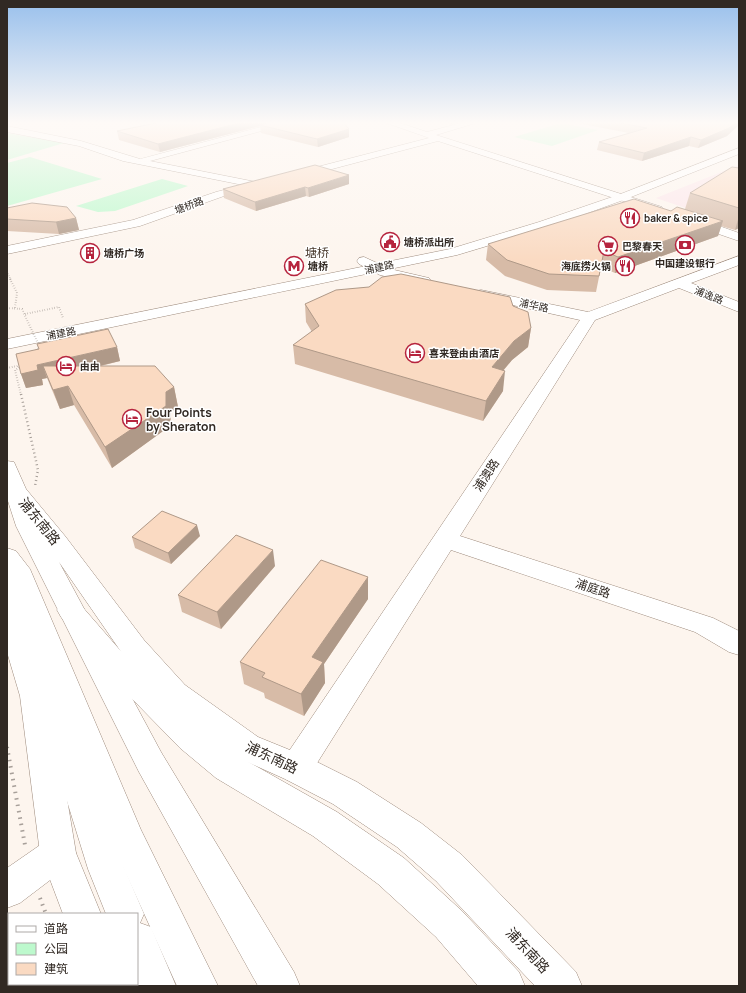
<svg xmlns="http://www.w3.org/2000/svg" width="746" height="993" font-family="Manrope,'Noto Sans SC',sans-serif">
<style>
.medical{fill:#fce6ea}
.green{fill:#bdf9cd}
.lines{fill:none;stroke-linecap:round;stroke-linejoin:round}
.minor-casing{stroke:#9d8a7c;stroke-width:1}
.major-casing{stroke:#9d8a7c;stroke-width:1}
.highway-casing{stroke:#9d8a7c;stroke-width:1}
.path-far3{stroke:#a79f99;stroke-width:1.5;stroke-dasharray:0.5 1.5;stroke-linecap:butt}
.path-far2{stroke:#a79f99;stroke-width:2;stroke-dasharray:0.5 2;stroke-linecap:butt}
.path-far1{stroke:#a79f99;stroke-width:2.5;stroke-dasharray:1 3;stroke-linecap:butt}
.path{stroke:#a79f99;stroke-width:4;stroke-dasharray:1.5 5;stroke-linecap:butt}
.minor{fill:#fff;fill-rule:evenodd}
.major{fill:#fff;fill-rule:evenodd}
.highway{fill:#fff;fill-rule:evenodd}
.path-bridge{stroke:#a79f99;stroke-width:2;stroke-dasharray:0.5 2;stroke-linecap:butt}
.wall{fill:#d7bba7}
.shaded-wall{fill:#af9988}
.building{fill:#fadac2;stroke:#af9988}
.labels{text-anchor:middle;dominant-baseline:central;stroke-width:3;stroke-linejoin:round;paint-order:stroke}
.far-street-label{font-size:10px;fill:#312923;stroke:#fff}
.far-poi-label{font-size:10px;font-weight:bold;fill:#312923;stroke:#fff;text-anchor:start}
.far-quarter-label{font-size:12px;fill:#48382b;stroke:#fff}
.poi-label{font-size:12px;font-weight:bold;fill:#312923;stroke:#fff;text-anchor:start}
.street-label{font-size:12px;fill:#312923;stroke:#fff}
.near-street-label{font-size:14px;fill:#312923;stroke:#fff}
</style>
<rect width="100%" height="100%" fill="#fdf5ee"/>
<path class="medical" d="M739,165V226L656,198Z"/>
<g class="green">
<path d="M561,123L598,130L552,146L514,137Z"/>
<path d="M7,133L64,143L7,160Z"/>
<path d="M30,157L102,179L7,206V163Z"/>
<path d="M162,179L188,186L115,211L98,212L76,206Z"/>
</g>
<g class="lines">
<defs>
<g id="minor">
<path d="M280,122H295L150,161L256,182L258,186L257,188L224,196L140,226L7,254V246L133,220L216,192L243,185L123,161L79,146L7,132V126L81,141L140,159Z"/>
<path d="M384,122H397L427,132L465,122H479L436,135L662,207L664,209L658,212L654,211L438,141L298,178L293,175L294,173L429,138Z"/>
<path d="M691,216L739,233V241L687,223L685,220L687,217Z"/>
<path d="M739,256V265L691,283L739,302V312L679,288L595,320L460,536L713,618L739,631V655L729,652L695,632L451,550L307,779L296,783L285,779L280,768L285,757L580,320L476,297L474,294L476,291L481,290L588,312Z"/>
<path d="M364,257L390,269L429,278L431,281L429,284L424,285L380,275L359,264L357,261L359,258Z"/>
<path d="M58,835L70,841L76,853L70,865L20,903L7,908V868L46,841Z"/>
</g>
<g id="major">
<path d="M739,148V154L626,199L547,228L457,255L7,349V339L450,249L539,222L618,195Z"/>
<path d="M7,461L14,462L26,489L65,536L144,640L185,685L258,737L307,757L357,782L421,823L462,855L576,972L582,986H535L436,881L397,847L333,804L285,779L236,757L165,703L124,656L59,562L161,752L294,972L300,986H258L139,772L16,526L7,498Z"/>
<path d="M7,548L16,551L30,569L141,830L218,986H177L117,854L24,617L50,696L76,853L101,914H63L40,853L20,696L7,652V590L15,593L7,573Z"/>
<path d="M90,984H130L131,986H91Z"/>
</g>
<g id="highway">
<path d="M7,558L16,561L19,567L123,865L144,914L140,923L151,927L176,986H136L137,914H106L88,869L7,607Z"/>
<path d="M70,600L79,603L119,649L202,728L238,756L337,812L404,858L462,911L519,972L525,986H478L436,937L378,884L313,836L216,778L180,748L99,665L61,617L57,610L61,603Z"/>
</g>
</defs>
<use href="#minor" class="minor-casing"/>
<use href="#major" class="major-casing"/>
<use href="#highway" class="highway-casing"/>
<path class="path-far3" d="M7,272L11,280"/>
<g class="path-far2">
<path d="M10,279L17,293L15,308"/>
<path d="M25,314L59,307L63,318"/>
<path d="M21,395L15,370L22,366"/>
</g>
<path class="path-far1" d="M21,394L38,470L35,486"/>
<g class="path">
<path d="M7,747L25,845"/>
<path d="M40,898L46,914"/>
<path d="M73,984L74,986"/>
</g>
<use href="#minor" class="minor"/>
<use href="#major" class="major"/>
<use href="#highway" class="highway"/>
<g class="path-bridge">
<path d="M7,308L22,309L40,348L35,351"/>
<path d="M7,368L17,366L21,363"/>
</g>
</g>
<g class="wall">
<path d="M161,122H343L349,137L318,147L261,133L260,126L160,152L119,140L117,131Z"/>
<path d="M439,122H459L451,124Z"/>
<path d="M577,122H739L727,136L698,148L689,146L642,161L597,150L599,142L629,133L577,123Z"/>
<path d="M739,168V228L735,230L721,226L718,236L615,273L601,267L596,292L547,290L505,276L486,260L488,244L671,211L685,209L690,193Z"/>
<path d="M349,184L309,197L306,196L256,211L224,198L223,189Z"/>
<path d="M7,208L76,218L79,230L59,234L7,231Z"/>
<path d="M305,304L513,306L531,328L528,347L512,360L503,371V391L483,421L295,364L293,345L312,332L306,322Z"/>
<path d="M117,347L120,361L101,366L174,387L178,407L171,412L170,426L112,468L74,405L60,409L47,378L42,379L43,385L26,388L21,374Z"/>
<path d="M200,536L171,564L135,548L132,537Z"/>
<path d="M275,566L221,629L182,612L178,595Z"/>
<path d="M368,577V599L324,664L325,683L304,716L265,698L264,693L244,684L240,662Z"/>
</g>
<g class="shaded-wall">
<path d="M243,122H274L260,125V126L160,152L158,144Z"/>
<path d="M451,122H459L451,124Z"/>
<path d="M736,122H739V125L727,136L698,148L701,140Z"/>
<path d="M349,129V137L318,147L317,139Z"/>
<path d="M691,137L689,146L642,161L644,153Z"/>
<path d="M349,175V184L309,197L308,188Z"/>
<path d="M305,187L306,196L256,211L255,202Z"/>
<path d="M739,216V228L735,230Z"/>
<path d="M76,218L79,230L59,234L56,222Z"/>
<path d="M723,221L718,236L615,273L618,257Z"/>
<path d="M531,328L528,347L512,360L490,386L492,367L514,341Z"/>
<path d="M117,347L120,361L48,378L43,366L47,378L42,379L43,385L26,388L21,374L37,365Z"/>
<path d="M505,371L503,391L483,421L486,401Z"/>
<path d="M68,386L74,405L60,409L53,390Z"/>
<path d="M174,387L178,407L171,412L170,426L112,468L105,447L166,392Z"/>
<path d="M197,525L200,536L171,564L168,553Z"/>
<path d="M273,550L275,566L221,629L217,612Z"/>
<path d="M368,577V599L324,664L325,683L304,716L301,694L312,657Z"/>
</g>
<g class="building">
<path d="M161,122H243L158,144L117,131Z"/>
<path d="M271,122H343L349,129L317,139L260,125Z"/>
<path d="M615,122H736L729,128L701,140L691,137L644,153L599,142L647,128Z"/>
<path d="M315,165L349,175L308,188L305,187L255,202L223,189Z"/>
<path d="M732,167L739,168V208L690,193Z"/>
<path d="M634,199L671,211L677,207L723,221L618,257L604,251L599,276L549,274L507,260L488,244Z"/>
<path d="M32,203L67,207L76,218L56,222L7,219V208Z"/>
<path d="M401,274L510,297L513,306L528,312L531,328L514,341L492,367L505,371L486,401L293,345L319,326L305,304L336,290L369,287L382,277Z"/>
<path d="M108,329L117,347L37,365L38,370L21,374L16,354L39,349L37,344Z"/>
<path d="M43,366H155L174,387L166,392V406L105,447L68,386L53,390Z"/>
<path d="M162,511L197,525L168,553L132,537Z"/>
<path d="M236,535L273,550L217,612L178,595Z"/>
<path d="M321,560L368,577L312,657L323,662L301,694L262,677L265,673L240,662Z"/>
</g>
<linearGradient id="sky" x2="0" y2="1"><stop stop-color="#99c0ec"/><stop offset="0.47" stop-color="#fefaf7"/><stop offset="1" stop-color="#fefaf7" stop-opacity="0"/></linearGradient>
<rect width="746" height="261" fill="url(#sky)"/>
<defs>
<symbol id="restaurant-ring" viewBox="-11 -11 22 22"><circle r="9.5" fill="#fff" stroke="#b6243e" stroke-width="1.5"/><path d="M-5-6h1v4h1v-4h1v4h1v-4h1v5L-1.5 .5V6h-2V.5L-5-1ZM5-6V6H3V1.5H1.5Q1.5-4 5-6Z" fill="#b6243e"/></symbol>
<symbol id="civic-ring" viewBox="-11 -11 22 22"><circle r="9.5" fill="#fff" stroke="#b6243e" stroke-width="1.5"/><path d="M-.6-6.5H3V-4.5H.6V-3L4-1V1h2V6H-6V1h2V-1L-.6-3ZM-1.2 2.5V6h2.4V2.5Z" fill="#b6243e"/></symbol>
<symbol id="bank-ring" viewBox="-11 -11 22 22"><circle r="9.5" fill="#fff" stroke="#b6243e" stroke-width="1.5"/><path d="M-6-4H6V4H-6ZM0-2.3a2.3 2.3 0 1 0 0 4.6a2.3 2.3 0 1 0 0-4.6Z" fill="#b6243e"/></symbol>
<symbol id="supermarket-ring" viewBox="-11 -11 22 22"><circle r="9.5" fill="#fff" stroke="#b6243e" stroke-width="1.5"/><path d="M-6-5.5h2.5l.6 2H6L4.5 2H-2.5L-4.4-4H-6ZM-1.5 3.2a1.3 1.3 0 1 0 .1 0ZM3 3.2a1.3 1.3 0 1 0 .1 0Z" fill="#b6243e"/></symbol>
<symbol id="building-ring" viewBox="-11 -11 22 22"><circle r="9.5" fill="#fff" stroke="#b6243e" stroke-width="1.5"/><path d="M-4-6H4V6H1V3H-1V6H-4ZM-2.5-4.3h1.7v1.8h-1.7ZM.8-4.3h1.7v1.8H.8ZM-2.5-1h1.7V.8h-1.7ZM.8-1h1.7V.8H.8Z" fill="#b6243e"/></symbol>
<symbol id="metro-ring" viewBox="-11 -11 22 22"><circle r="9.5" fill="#fff" stroke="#b6243e" stroke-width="1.5"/><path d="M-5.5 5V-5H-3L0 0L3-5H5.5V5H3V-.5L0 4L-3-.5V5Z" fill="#b6243e"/></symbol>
<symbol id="hotel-ring" viewBox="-11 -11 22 22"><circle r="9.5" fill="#fff" stroke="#b6243e" stroke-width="1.5"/><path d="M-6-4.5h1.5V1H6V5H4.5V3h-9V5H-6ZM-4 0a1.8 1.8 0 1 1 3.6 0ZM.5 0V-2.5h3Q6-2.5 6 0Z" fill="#b6243e"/></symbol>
</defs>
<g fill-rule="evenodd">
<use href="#restaurant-ring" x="619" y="207" width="22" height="22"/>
<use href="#civic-ring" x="379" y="231" width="22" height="22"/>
<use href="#bank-ring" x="674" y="234" width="22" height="22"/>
<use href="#supermarket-ring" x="597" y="235" width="22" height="22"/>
<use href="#building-ring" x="79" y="242" width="22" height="22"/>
<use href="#metro-ring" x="283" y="255" width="22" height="22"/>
<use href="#restaurant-ring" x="614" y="255" width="22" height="22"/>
<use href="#hotel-ring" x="404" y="342" width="22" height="22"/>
<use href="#hotel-ring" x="55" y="355" width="22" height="22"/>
<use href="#hotel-ring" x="121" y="408" width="22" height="22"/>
</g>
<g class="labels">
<g class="far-street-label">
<text transform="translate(189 205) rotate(-20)">塘桥路</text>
<text transform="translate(379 267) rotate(-12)">浦建路</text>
<text transform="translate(709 295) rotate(22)">浦逸路</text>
<text transform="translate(534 305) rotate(12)">浦华路</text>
<text transform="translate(61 333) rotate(-11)">浦建路</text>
</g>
<g class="far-poi-label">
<text x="644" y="218">baker &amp; spice</text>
<text x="404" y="242">塘桥派出所</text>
<text x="622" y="246">巴黎春天</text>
<text x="104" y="253">塘桥广场</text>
<text x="685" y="263" text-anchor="middle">中国建设银行</text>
<text x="308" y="266">塘桥</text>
<text x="611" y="266" text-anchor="end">海底捞火锅</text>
<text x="429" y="353">喜来登由由酒店</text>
<text x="80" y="366">由由</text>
</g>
<g class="far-quarter-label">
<text x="317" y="252">塘桥</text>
</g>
<g class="poi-label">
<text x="146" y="412">Four Points<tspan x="146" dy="14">by Sheraton</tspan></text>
</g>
<g class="street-label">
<text transform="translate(486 475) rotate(-57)">浦澳路</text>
<text transform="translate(593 588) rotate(18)">浦庭路</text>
</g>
<g class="near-street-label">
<text transform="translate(40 521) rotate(51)">浦东南路</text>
<text transform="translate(272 757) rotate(25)">浦东南路</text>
<text transform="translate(528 950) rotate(47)">浦东南路</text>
</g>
</g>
<rect width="746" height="993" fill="none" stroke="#312923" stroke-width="16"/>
<rect x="8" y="913" width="130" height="72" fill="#ffffff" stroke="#ada9a7"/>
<rect x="16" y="926" width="20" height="6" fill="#ffffff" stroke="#ada9a7"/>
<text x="44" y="933" font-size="12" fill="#312923">道路</text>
<rect x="16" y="943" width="20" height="12" fill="#bdf9cd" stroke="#ada9a7"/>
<text x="44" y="953" font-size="12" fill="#312923">公园</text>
<rect x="16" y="963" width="20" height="12" fill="#fadac2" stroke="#ada9a7"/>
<text x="44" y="973" font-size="12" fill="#312923">建筑</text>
</svg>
